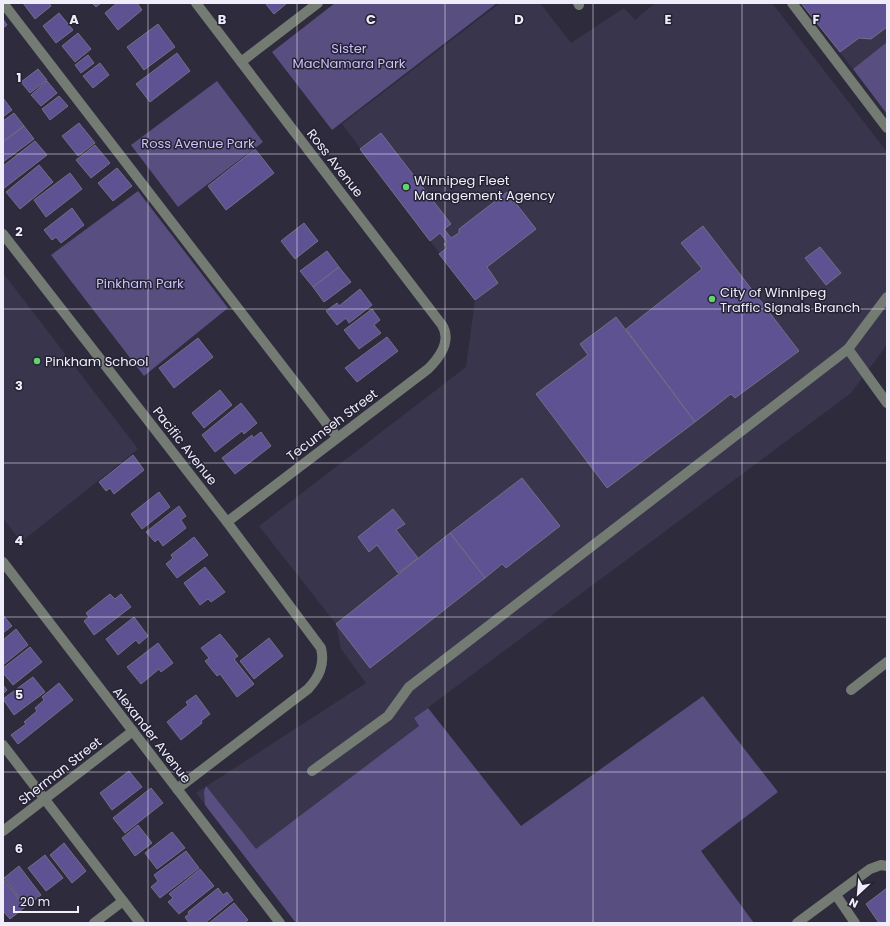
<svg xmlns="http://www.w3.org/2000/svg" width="890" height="926" font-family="Poppins,sans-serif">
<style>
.built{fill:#39354d}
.green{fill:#584f80}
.building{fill:#5f5292;stroke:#726f85}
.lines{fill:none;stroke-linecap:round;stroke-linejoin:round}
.minor{stroke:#737b73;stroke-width:10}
.grid{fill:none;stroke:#eeedf9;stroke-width:1;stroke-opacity:0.55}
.poi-dot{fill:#62d469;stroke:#242233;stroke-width:1.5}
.labels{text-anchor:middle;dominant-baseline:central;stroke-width:3;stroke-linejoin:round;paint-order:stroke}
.park-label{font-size:13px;fill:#cac1f9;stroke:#242233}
.street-label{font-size:13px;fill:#eeedf9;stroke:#242233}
.poi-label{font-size:13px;fill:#eeedf9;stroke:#242233;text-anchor:start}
.grid-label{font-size:13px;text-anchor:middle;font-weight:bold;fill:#eeedf9;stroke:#242233;stroke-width:3;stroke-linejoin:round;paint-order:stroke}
</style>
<rect width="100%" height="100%" fill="#2e2b3d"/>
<g class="built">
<path d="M500,3H540L571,43L624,8L635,20L655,3H772L887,152V345L851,393L414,718L420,726L296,923L196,793L366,683L341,649L336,624L259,526L466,367L475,300L342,124Z"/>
<path d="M801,3H887V42L853,69Z"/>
<path d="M3,273L138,449L21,542L3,518Z"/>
</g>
<g class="green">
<path d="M335,3H497L332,130L272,52Z"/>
<path d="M887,42V114L853,69Z"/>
<path d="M217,81L263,142L178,207L131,145Z"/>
<path d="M138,191L228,308L144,376L51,255Z"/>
<path d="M703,696L778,792L701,851L754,923H296L205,805L204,792L206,786L256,849L419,726L414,718L428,708L521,826Z"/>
</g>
<g class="building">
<path d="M23,3H49L51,6L35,19Z"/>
<path d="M92,3H101L96,7Z"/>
<path d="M117,3H137L142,10L118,30L105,13Z"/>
<path d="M265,3H287L274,14Z"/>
<path d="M801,3H887V27L871,39L859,38L840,52Z"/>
<path d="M59,13L73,30L56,43L43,26Z"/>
<path d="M3,19L7,25L3,28Z"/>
<path d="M158,24L175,47L144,70L127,47Z"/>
<path d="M78,33L91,49L75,62L62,46Z"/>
<path d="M177,53L190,71L150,102L136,84Z"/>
<path d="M88,55L94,63L81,73L75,65Z"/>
<path d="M100,63L109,75L93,88L83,76Z"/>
<path d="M38,69L47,80L30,93L21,82Z"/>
<path d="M47,81L57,93L41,106L31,95Z"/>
<path d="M59,96L68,106L50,120L42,109Z"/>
<path d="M3,98L12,110L3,117Z"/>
<path d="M14,113L24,126L3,142V121Z"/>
<path d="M79,123L95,143L78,156L62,136Z"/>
<path d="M24,126L34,139L3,162V142Z"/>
<path d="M381,133L451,224L444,229L451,238L459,233V229L507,192L536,229L487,267L498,283L475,300L439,254L447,248L444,244L447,242L440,233L430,241L360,149Z"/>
<path d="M35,141L47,155L3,189V166Z"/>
<path d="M95,145L110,163L91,178L76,160Z"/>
<path d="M255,149L274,173L226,210L208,186Z"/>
<path d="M39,165L53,182L20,209L6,192Z"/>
<path d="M117,168L132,186L113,201L98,183Z"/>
<path d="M70,173L82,189L46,217L34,200Z"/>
<path d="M72,208L84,225L61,243L56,237L52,240L44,230Z"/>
<path d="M304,223L318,241L295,259L281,241Z"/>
<path d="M703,226L799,351L735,398L731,394L695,422L626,329L702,269L681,243Z"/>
<path d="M820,247L841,273L826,285L805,258Z"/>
<path d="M327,251L339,267L313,287L300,271Z"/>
<path d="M339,267L351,282L324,302L313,287Z"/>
<path d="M360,289L372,305L349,323L346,318L337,325L326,311L337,303L339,306Z"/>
<path d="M372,309L380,320L374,325L381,333L359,349L344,330Z"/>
<path d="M616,317L695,422L607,488L536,394L588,355L580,344Z"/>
<path d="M387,337L398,351L357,382L345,368Z"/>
<path d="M198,338L213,357L174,388L159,368Z"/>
<path d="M220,390L232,405L204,428L192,413Z"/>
<path d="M241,403L257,423L244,434L242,431L215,452L202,435Z"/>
<path d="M261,432L271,446L235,474L222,458L252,435L253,438Z"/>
<path d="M133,455L144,470L114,494L110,488L106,491L99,482Z"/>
<path d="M522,478L560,526L506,568L502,564L485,578L450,533Z"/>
<path d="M159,492L170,507L142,529L131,514Z"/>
<path d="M179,506L186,516L181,520L186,528L163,546L158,539L155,542L146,532Z"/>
<path d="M393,509L405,524L396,530L418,558L398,573L377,545L369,552L358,537Z"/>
<path d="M450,533L485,578L370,668L336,624Z"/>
<path d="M194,537L208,555L177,578L166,564L173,558L171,555Z"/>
<path d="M205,567L225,592L211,602L208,599L200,605L184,583Z"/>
<path d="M110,594L115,599L121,594L131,607L94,635L84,621L89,617L86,613Z"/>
<path d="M3,615L12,626L3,633Z"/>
<path d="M134,617L148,636L139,644L136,640L118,655L106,639Z"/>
<path d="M16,629L28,645L3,665V640Z"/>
<path d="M220,634L238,656L234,659L254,684L237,697L220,674L217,676L205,661L209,658L201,648Z"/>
<path d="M269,638L283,656L254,679L240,661Z"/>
<path d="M158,643L173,663L161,672L159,669L141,684L127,667Z"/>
<path d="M30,647L42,662L13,685L3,673V668Z"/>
<path d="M33,677L45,692L14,715L3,699Z"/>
<path d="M59,683L73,700L18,744L11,735L26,724L24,722L37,711L35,708L44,700L42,697Z"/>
<path d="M3,685L7,690L3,694Z"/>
<path d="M196,695L210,714L201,721L202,723L181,740L167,722L188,705L186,702Z"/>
<path d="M129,771L142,787L112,810L100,793Z"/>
<path d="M151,788L163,803L125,833L113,818Z"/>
<path d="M138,825L152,843L135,856L122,838Z"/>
<path d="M172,832L185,848L157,869L145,853Z"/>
<path d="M64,843L86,871L72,883L50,855Z"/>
<path d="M186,851L199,868L160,898L151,887L158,881L154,875Z"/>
<path d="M45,855L63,878L46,891L28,868Z"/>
<path d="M19,866L41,895L26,907L4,878Z"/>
<path d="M200,869L214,886L179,914L168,902L173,898L169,894Z"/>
<path d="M3,879L25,907L10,919L3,911Z"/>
<path d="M218,888L223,895L227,892L233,900L205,923H189L185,917L189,914L188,912Z"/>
<path d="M887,888V923H879L866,904Z"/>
<path d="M234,903L248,920L244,923H209Z"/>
</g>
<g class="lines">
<g class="minor">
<path d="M3,3L337,437"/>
<path d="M196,3L442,325C452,341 439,358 428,369L227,522"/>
<path d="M578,3L579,5"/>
<path d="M792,3L887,128"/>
<path d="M241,62L318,3"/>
<path d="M3,234L227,522L321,648C325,665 319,677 308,689L177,789"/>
<path d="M848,349L887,403"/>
<path d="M3,562L280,923"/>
<path d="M851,690L887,662"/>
<path d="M3,745L140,923"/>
<path d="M312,771L388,716L409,687L848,349L887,297"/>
<path d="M3,831L133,731"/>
<path d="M836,895L855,923"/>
<path d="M94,923L123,901"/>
<path d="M797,923L870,869L881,865L887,866"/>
</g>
</g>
<path class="grid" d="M148,3V923M297,3V923M445,3V923M593,3V923M742,3V923M3,154H887M3,309H887M3,463H887M3,617H887M3,772H887"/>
<g class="poi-dot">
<circle cx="406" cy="187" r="4"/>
<circle cx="712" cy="299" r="4"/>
<circle cx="37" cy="361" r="4"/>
</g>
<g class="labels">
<g class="park-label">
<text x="349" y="48">Sister<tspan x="349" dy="15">MacNamara Park</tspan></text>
<text x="198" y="143">Ross Avenue Park</text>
<text x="140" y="283">Pinkham Park</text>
</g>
<g class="street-label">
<text transform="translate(335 163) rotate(52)">Ross Avenue</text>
<text transform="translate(332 425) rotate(-37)">Tecumseh Street</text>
<text transform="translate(185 446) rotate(52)">Pacific Avenue</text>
<text transform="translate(152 735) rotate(52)">Alexander Avenue</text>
<text transform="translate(60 771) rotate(-38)">Sherman Street</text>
</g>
<g class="poi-label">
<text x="414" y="180">Winnipeg Fleet<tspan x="414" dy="15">Management Agency</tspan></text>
<text x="720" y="292">City of Winnipeg<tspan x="720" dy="15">Traffic Signals Branch</tspan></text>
<text x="45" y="361">Pinkham School</text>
</g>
</g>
<g class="grid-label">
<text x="74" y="24">A</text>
<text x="222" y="24">B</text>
<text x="371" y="24">C</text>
<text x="519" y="24">D</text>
<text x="668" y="24">E</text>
<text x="816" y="24">F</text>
<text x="19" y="82">1</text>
<text x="19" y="236">2</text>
<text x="19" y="390">3</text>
<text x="19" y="545">4</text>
<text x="19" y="699">5</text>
<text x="19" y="853">6</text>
</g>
<rect width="890" height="926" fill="none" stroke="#eeedf9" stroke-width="8"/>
<g transform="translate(858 894) rotate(206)" stroke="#242233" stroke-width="3" paint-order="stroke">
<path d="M0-3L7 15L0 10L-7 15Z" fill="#eeedf9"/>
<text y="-6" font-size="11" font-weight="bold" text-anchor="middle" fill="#eeedf9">N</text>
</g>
<path d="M14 906v6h64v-6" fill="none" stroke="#eeedf9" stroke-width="2"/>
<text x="20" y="906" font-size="12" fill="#eeedf9" stroke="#242233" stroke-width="3" paint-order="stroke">20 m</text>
</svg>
